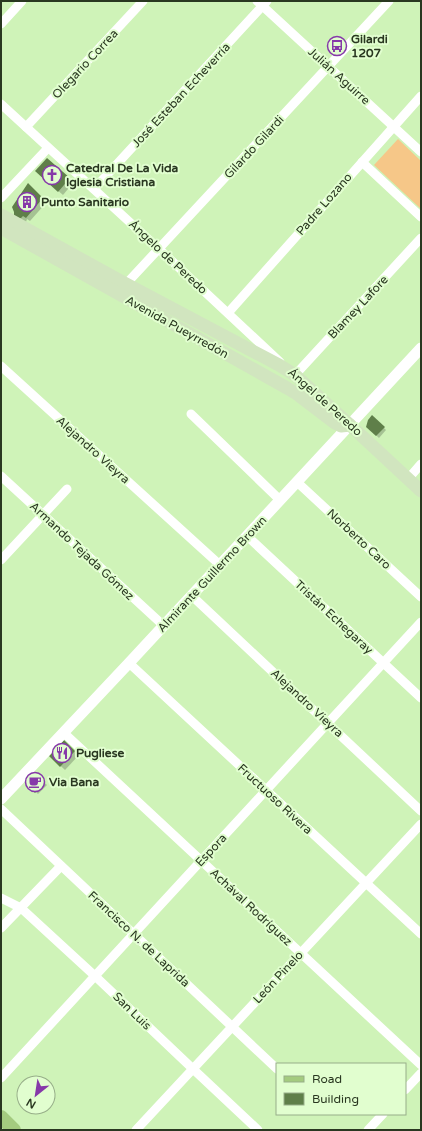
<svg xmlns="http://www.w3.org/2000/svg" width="422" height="1131" font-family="'Varela Round',sans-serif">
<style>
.green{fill:#f6c788}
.shadow{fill:#0003}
.building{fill:#5f7f49}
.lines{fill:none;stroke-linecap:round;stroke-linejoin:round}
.minor{stroke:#fff;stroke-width:9}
.tertiary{stroke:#fff;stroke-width:11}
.secondary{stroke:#d1e5bf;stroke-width:13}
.primary{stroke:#a4cb7f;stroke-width:14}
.labels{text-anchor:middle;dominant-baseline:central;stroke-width:4;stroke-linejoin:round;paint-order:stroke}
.poi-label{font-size:12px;font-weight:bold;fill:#293720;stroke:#e1fecf;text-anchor:start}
.street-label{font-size:12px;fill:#293720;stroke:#e1fecf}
</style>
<rect width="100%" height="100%" fill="#cff3b8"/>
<path class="green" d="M398,139L421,161V209L374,165Z"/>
<g class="shadow">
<path d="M47,159L73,183L63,195L40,175Z"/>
<path d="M28,185L46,203L30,221L27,219L26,222L19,220Z"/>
<path d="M372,416L386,430L379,438L367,427Z"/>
<path d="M64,741L79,755L65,770L50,756Z"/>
<path d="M35,774L47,785L38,794L26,783Z"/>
</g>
<g class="building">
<path d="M47,158L70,178L58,192L35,171Z"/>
<path d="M28,183L43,198L26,218L23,216L21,218H17L14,216V212L12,207Z"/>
<path d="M372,415L385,427L376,436L366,427L368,420Z"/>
<path d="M64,740L75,751L60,767L49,756Z"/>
<path d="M35,772L45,782L35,793L25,783Z"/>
</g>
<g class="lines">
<g class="minor">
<path d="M257,1L421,152"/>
<path d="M1,24L22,1"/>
<path d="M1,104L159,249L280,362"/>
<path d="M26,127L143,1"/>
<path d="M362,162L421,217"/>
<path d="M94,189L267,1"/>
<path d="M1,198L48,148"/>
<path d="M123,288L126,284L389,1"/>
<path d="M228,313L421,96"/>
<path d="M1,366L220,565"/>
<path d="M291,372L295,375L421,238"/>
<path d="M191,414L280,500"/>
<path d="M1,476L164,626"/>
<path d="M408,479L421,464"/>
<path d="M297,482L421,597"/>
<path d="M247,536L421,698"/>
<path d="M1,560L67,489"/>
<path d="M192,596L421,811"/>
<path d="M129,663L421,934"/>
<path d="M64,733L421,1065"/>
<path d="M1,809L277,1069"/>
<path d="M1,898L21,908L95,976L193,1069L258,1130"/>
<path d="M1,928L61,866"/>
<path d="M1,1078L421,622"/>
<path d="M405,1090L421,1073"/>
<path d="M136,1130L421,824"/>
<path d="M368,1130L383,1114"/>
</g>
<path class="tertiary" d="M1,799L129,663L421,348"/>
<g class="secondary">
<path d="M1,215L126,284L279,365L295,375L350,425L421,491"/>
<path d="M1,228L287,388L297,394L335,423L341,426L350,425"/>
</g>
<path class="primary" d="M1,1117L14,1130"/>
</g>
<defs>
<symbol id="bus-ring" viewBox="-11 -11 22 22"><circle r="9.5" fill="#e1fecf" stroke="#8639a9" stroke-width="1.5"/><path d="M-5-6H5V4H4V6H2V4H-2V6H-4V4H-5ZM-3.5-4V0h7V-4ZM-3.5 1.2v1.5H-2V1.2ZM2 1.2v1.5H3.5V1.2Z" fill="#8639a9"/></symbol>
<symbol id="church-ring" viewBox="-11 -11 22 22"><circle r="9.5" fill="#e1fecf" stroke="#8639a9" stroke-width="1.5"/><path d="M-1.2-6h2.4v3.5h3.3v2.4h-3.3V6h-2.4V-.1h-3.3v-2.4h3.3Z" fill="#8639a9"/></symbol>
<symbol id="building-ring" viewBox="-11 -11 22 22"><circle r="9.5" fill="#e1fecf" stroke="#8639a9" stroke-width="1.5"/><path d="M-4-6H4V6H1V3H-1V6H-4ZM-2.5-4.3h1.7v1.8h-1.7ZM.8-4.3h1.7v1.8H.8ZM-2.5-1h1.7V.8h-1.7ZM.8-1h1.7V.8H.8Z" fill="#8639a9"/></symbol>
<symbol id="restaurant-ring" viewBox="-11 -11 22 22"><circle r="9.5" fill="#e1fecf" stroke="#8639a9" stroke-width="1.5"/><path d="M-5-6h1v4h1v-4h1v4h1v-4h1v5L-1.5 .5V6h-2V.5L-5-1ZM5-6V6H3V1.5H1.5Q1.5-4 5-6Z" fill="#8639a9"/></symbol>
<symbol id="cafe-ring" viewBox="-11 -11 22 22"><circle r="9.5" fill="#e1fecf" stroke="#8639a9" stroke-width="1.5"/><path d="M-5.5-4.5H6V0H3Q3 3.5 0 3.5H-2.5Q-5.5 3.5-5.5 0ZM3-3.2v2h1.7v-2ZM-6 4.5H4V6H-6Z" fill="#8639a9"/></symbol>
</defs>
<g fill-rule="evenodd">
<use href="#bus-ring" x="326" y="35" width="22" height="22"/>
<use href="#church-ring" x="41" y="164" width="22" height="22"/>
<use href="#building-ring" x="16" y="191" width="22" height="22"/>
<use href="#restaurant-ring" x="51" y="742" width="22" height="22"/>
<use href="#cafe-ring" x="24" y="771" width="22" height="22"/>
</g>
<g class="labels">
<g class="poi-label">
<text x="351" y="39">Gilardi<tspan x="351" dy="14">1207</tspan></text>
<text x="66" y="168">Catedral De La Vida<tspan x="66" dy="14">Iglesia Cristiana</tspan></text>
<text x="41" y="202">Punto Sanitario</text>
<text x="76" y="753">Pugliese</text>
<text x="49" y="782">Via Bana</text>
</g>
<g class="street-label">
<text transform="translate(85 64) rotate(-47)">Olegario Correa</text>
<text transform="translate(339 76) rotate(42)">Julián Aguirre</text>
<text transform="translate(181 95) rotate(-47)">José Esteban Echeverría</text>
<text transform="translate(254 147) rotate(-47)">Gilardo Gilardi</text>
<text transform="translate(324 204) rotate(-49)">Padre Lozano</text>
<text transform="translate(168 257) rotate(43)">Ángelo de Peredo</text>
<text transform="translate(358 307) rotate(-47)">Blamey Lafore</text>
<text transform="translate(177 327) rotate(29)">Avenida Pueyrredón</text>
<text transform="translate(325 402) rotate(42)">Ángel de Peredo</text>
<text transform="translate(93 450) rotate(42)">Alejandro Vieyra</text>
<text transform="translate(359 539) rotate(43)">Norberto Caro</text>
<text transform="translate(82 551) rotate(43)">Armando Tejada Gómez</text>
<text transform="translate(212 574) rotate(-47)">Almirante Guillermo Brown</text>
<text transform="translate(334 617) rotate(43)">Tristán Echegaray</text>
<text transform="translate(307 703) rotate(43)">Alejandro Vieyra</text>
<text transform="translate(275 799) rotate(43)">Fructuoso Rivera</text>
<text transform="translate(211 850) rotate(-47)">Espora</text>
<text transform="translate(251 907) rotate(43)">Achával Rodríguez</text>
<text transform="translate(139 939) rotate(43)">Francisco N. de Laprida</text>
<text transform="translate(278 977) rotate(-47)">León Pinelo</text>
<text transform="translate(132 1011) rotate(44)">San Luis</text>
</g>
</g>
<rect width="422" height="1131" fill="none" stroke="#293720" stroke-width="4"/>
<rect x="276" y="1063" width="130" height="52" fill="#e1fecf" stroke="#97ae89"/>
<rect x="284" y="1076" width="20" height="6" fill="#a4cb7f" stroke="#97ae89"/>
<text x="312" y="1083" font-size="12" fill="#293720">Road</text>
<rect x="284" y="1093" width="20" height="12" fill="#5f7f49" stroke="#97ae89"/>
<text x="312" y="1103" font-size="12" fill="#293720">Building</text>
<g transform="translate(36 1095) rotate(210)"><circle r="19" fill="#e1fecf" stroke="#97ae89"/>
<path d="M0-3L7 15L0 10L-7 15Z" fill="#8639a9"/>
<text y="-6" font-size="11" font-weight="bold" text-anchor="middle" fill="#293720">N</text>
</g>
</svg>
